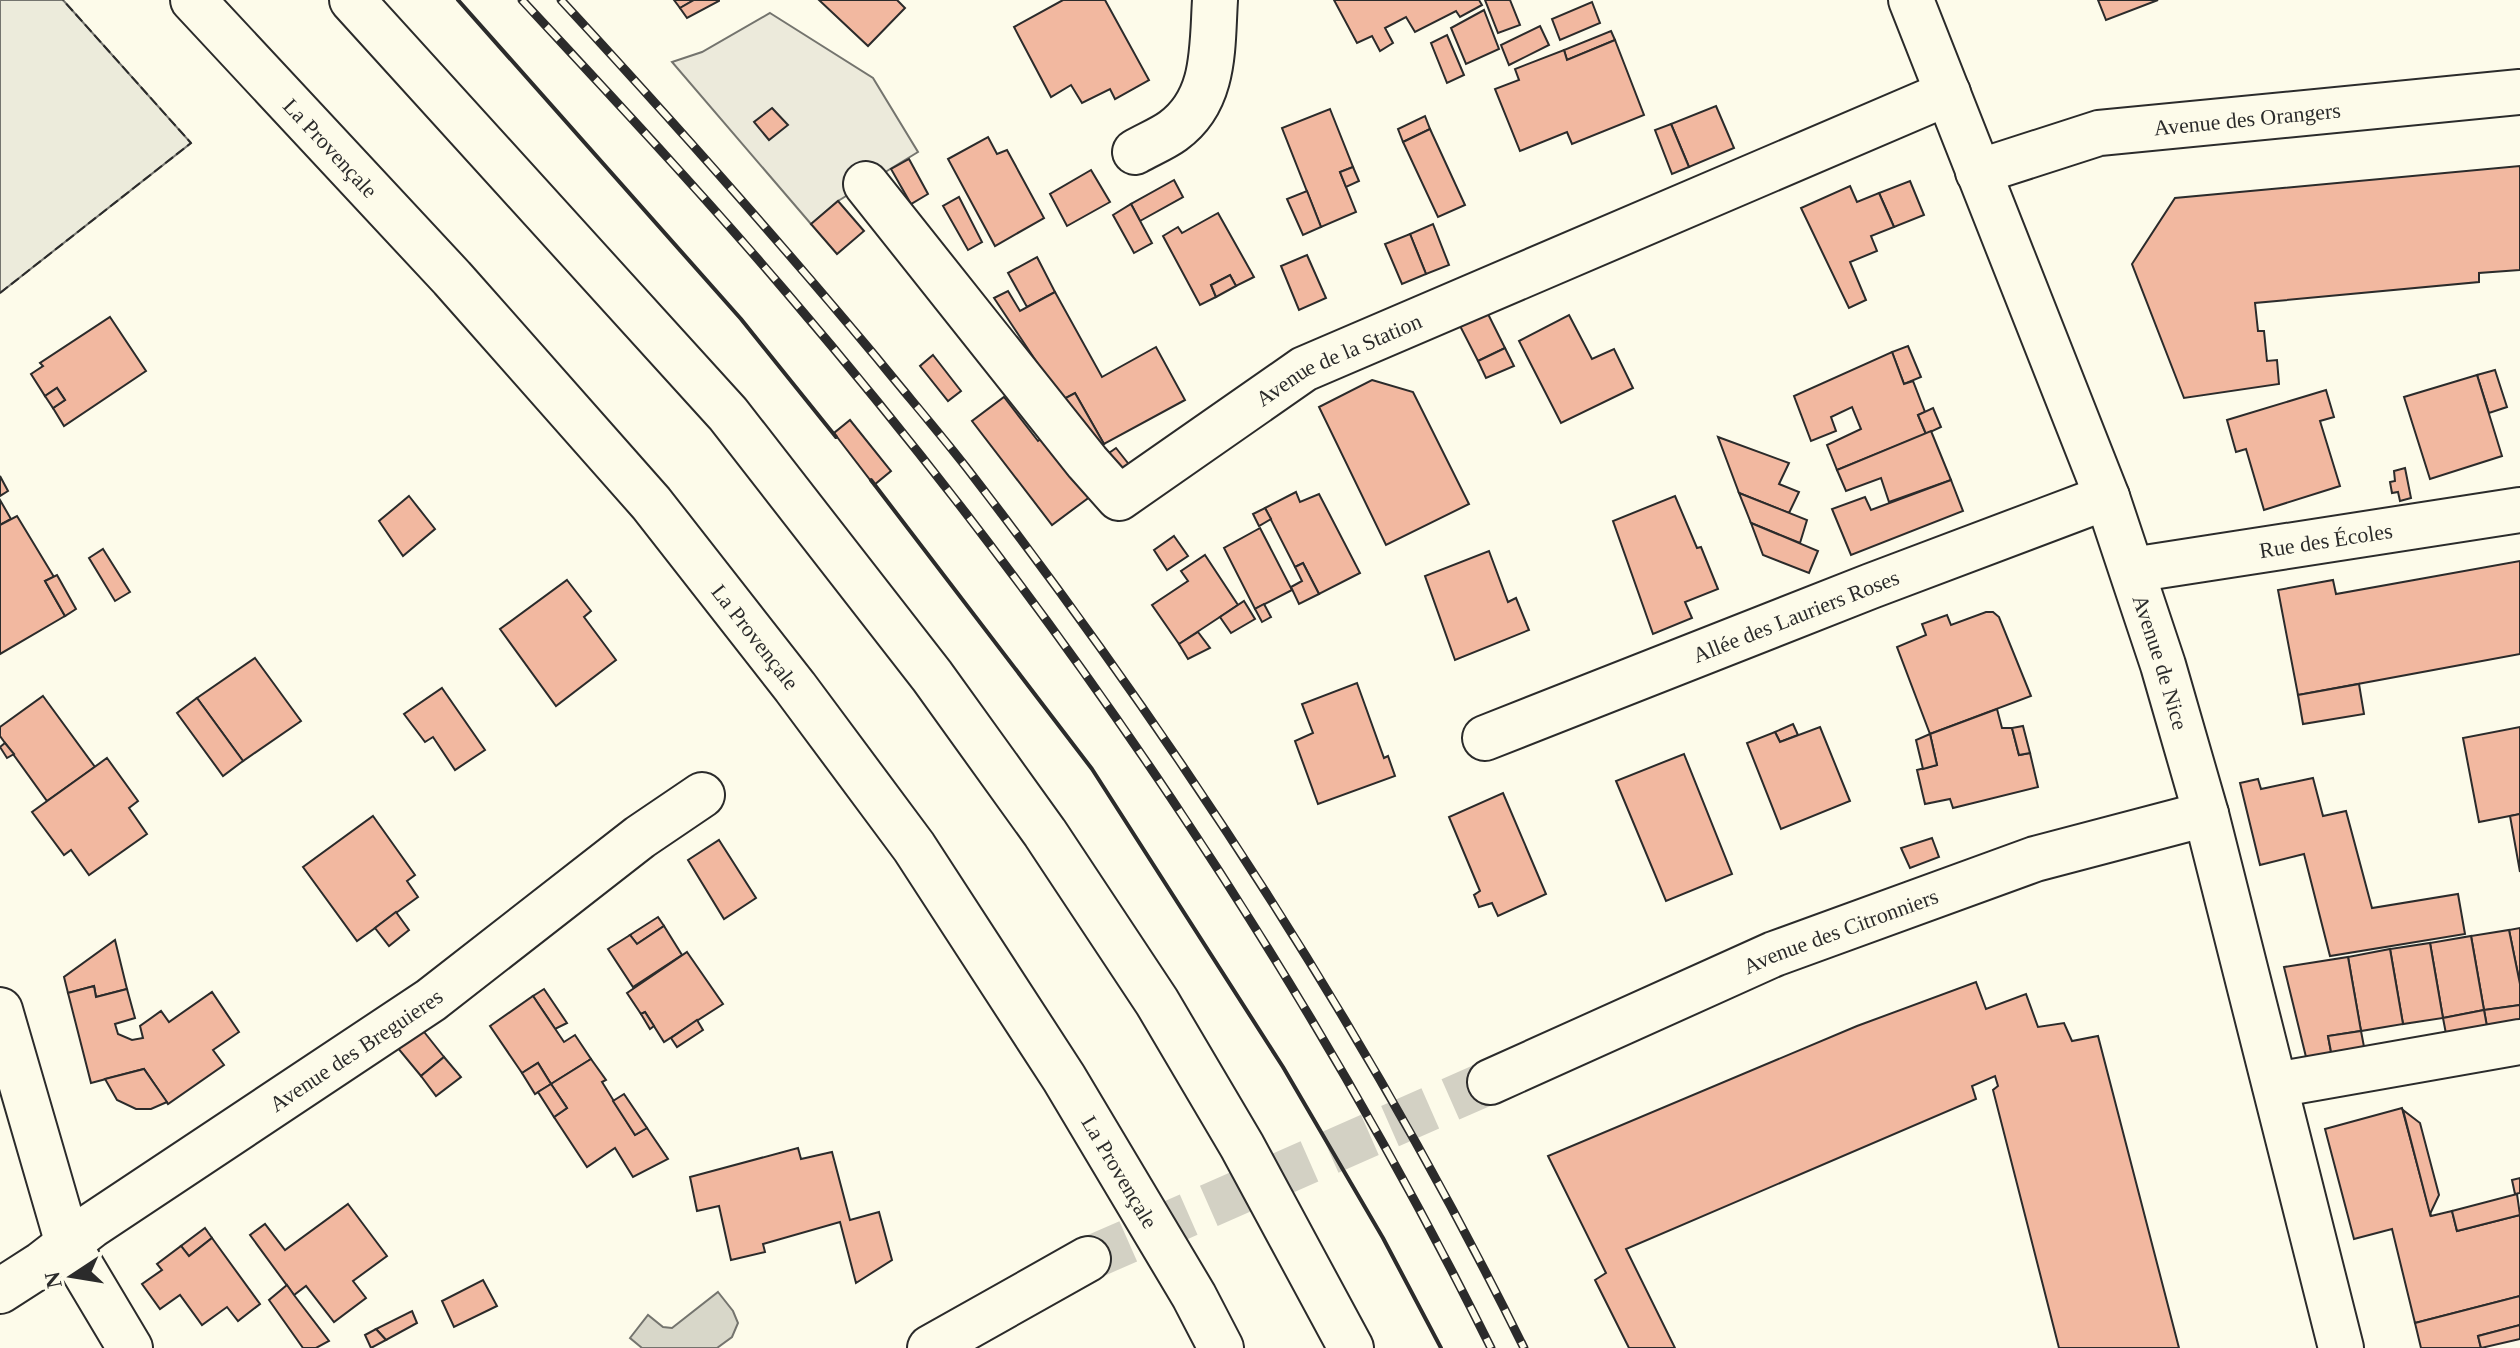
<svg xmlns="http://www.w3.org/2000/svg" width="2520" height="1348" font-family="'Times New Roman',serif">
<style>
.green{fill:#ecebdb;stroke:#74746e;stroke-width:2}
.parking{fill:#eceadb;stroke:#74746e;stroke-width:2}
.water{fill:#d8d7c9;stroke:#74746e;stroke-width:2}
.building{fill:#f2b8a0;stroke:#2b2b2b;stroke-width:2}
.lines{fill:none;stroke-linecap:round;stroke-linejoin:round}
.minor-tunnel{stroke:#d3d1c4;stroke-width:44;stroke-dasharray:44 22;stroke-linecap:butt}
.minor-casing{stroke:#2b2b2b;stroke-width:48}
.primary-casing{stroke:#2b2b2b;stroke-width:48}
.motorway-casing{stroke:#2b2b2b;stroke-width:48}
.minor{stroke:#fdfbea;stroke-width:44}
.primary{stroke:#fdfbea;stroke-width:44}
.motorway{stroke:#fdfbea;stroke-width:44}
.rail-casing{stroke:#2b2b2b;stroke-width:9}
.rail{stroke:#fdfbea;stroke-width:6;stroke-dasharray:18;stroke-linecap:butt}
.fence{stroke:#2b2b2b;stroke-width:2;stroke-dasharray:10 4;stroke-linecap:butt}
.wall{stroke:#2b2b2b;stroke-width:4}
.labels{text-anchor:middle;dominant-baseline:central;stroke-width:6;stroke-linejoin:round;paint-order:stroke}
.street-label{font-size:22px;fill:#2b2b2b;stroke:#fdfbea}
</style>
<rect width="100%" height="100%" fill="#fdfbea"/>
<path class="green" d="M0,0H63L191,143L0,293Z"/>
<path class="parking" d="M770,13L873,78L918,152L838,201L811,224L672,62L702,52Z"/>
<path class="water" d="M718,1292L733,1311L738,1323L732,1337L717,1348H642L630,1338L648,1315L663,1327L672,1328Z"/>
<g class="building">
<path d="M674,0H694L680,8Z"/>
<path d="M694,0H719V1L687,18L680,8Z"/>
<path d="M819,0H897L905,8L868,46Z"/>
<path d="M1063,0H1105L1149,80L1115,99L1110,89L1082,103L1071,85L1051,97L1014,27Z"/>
<path d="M1334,0H1479L1482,5L1460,17L1456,11L1415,32L1406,17L1385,28L1393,43L1380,51L1372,36L1357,43Z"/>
<path d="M1485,0H1510L1520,25L1498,33Z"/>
<path d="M2098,0H2158L2106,20Z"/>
<path d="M1592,2L1600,23L1560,40L1552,19Z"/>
<path d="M1484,10L1499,49L1466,64L1451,28Z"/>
<path d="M1540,26L1549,45L1509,65L1501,45Z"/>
<path d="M1611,31L1615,40L1567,60L1564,50Z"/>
<path d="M1447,35L1464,75L1447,83L1431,43Z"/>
<path d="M1615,40L1644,115L1572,144L1567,132L1520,151L1495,89L1519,80L1515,69L1564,50L1567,60Z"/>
<path d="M1716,106L1734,148L1689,167L1671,124Z"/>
<path d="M772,108L788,125L769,140L754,122Z"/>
<path d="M1330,109L1353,167L1340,172L1356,212L1321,227L1282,128Z"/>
<path d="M1425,116L1430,129L1403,142L1398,129Z"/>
<path d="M1671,124L1689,167L1672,174L1655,130Z"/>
<path d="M1430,129L1465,205L1438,217L1403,142Z"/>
<path d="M988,137L997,154L1007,150L1044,218L995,246L948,159Z"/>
<path d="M909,159L928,194L911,204L891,169Z"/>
<path d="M2520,166V270L2479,273V282L2255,303L2258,331H2264L2267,361L2277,360L2279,384L2184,398L2132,264L2175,198Z"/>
<path d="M1353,167L1359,181L1346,187L1340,172Z"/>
<path d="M1091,170L1110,202L1067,226L1050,194Z"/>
<path d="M1174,180L1183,197L1140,221L1131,204Z"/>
<path d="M1910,181L1924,215L1894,227L1879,193Z"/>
<path d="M1850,186L1857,202L1879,193L1894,227L1871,236L1877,251L1850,262L1866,300L1849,308L1801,208Z"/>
<path d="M1307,191L1321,227L1303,235L1287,199Z"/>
<path d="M959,197L982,242L968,250L943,206Z"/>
<path d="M838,201L864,231L837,254L811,224Z"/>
<path d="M1131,204L1152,243L1134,253L1113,215Z"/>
<path d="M1218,213L1254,277L1236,286L1230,275L1211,285L1216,297L1200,305L1163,236L1178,227L1182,233Z"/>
<path d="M1433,224L1449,265L1426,274L1410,234Z"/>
<path d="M1410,234L1426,274L1402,284L1385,244Z"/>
<path d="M1307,255L1326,298L1299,310L1281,266Z"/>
<path d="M1037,257L1055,292L1027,307L1008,273Z"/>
<path d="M1230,275L1236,286L1216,297L1211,285Z"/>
<path d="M1008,291L1020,311L1055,292L1102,377L1156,347L1185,400L1104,444L1075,393L1062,400L994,298Z"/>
<path d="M1486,310L1505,348L1478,361L1458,322Z"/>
<path d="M1569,315L1592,359L1614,349L1633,388L1561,423L1519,341Z"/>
<path d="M110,317L146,371L64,426L53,408L65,400L57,388L45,396L31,374L43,366L40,363Z"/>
<path d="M1908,346L1921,377L1904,384L1892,352Z"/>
<path d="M1505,348L1514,366L1486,378L1478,361Z"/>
<path d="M1892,352L1904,384L1913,381L1925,412L1918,415L1926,434L1837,470L1827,445L1861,429L1852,407L1831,417L1836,431L1811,441L1794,396Z"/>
<path d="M933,355L961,391L948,401L920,366Z"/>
<path d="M2495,370L2507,407L2489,413L2477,375Z"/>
<path d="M2477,375L2502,456L2430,479L2404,397Z"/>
<path d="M1372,380L1413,392L1469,504L1386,545L1319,407Z"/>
<path d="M57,388L65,400L53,408L45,396Z"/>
<path d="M2326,390L2334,417L2320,421L2340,486L2264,510L2246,449L2236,452L2227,420Z"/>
<path d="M1075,393L1104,444L1096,448L1060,401Z"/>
<path d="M1004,397L1038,441L1045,436L1091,496L1052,525L972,421Z"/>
<path d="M1933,408L1941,427L1926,434L1918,415Z"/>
<path d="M850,420L891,471L874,485L834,433Z"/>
<path d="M1931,431L1951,480L1889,502L1881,478L1846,491L1837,470Z"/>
<path d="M1718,437L1789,463L1779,484L1799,492L1789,513L1739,493Z"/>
<path d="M1116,448L1131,467L1117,477L1102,458Z"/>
<path d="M2405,468L2411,498L2400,501L2398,492L2392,493L2390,482L2395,481L2394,471Z"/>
<path d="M0,476L8,491L0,496Z"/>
<path d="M1951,480L1963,511L1851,555L1832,509L1865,497L1871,510Z"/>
<path d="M1296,492L1300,502L1319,494L1360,573L1319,594L1303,563L1295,567L1265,508Z"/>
<path d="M1739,493L1807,520L1800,543L1751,523Z"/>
<path d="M409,496L435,529L403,556L379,521Z"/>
<path d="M1675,496L1697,548L1701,547L1718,589L1685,602L1692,618L1653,634L1613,521Z"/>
<path d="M0,500L11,519L0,525Z"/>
<path d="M1265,508L1271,519L1259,526L1253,514Z"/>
<path d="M17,516L54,577L45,581L65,616L0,654V525Z"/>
<path d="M1751,523L1818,551L1809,573L1763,555Z"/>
<path d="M1260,528L1292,590L1255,609L1224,548Z"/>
<path d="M1174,536L1188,556L1167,570L1154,550Z"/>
<path d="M103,549L130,592L115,601L89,558Z"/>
<path d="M1489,551L1508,602L1516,598L1529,630L1455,660L1425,576Z"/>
<path d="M1205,555L1238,605L1179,644L1152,605L1188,581L1181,571Z"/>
<path d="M2520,561V654L2298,695L2278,590L2333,580L2336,594Z"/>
<path d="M1303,563L1319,594L1299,604L1291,587L1302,581L1295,567Z"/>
<path d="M57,575L76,609L65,616L45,581Z"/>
<path d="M567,580L591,611L584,617L616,660L556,706L500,629Z"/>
<path d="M1244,601L1255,619L1231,633L1220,617Z"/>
<path d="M1264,604L1271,617L1262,622L1255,609Z"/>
<path d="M1986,612H1993L1999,617L2031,696L1930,734L1897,647L1926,635L1922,624L1947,615L1951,625Z"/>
<path d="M1198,632L1210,648L1188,659L1179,644Z"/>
<path d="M255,658L301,721L243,761L197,698Z"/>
<path d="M1357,683L1384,758L1388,756L1395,776L1318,804L1295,741L1313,733L1302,704Z"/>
<path d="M2359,684L2364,714L2303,724L2298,695Z"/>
<path d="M442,688L485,750L455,770L433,737L425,742L404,714Z"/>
<path d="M43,696L95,767L47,801L0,736V727Z"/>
<path d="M197,698L243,761L223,776L177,713Z"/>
<path d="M1997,709L2002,728H2012L2019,755L2030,753L2038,787L1953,808L1950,799L1925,804L1917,770L1937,765L1930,734Z"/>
<path d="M1793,724L1798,735L1780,742L1775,732Z"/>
<path d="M2023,726L2030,753L2019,755L2012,728Z"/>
<path d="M1820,727L1850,801L1781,829L1747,743L1775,732L1780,742Z"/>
<path d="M2520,727V814L2479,822L2463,738Z"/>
<path d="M1930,734L1937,765L1923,769L1916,740Z"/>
<path d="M5,743L14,754L7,758L0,747Z"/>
<path d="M1684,754L1732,874L1666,901L1616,781Z"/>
<path d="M107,758L138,801L129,808L147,834L89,875L71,850L64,855L32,812Z"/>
<path d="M2313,778L2323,816L2346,811L2372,908L2458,894L2465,934L2330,956L2304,854L2260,865L2240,783L2258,779L2261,789Z"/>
<path d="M1503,793L1546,894L1498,916L1492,903L1479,907L1474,895L1480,891L1449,817Z"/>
<path d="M2520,814V872L2510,816Z"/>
<path d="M373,816L415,875L407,881L418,897L357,941L303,867Z"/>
<path d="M1932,838L1939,857L1910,868L1901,848Z"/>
<path d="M719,840L756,898L724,919L688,860Z"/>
<path d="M396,912L409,930L389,946L375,928Z"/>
<path d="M658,917L664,926L637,944L630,935Z"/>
<path d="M664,926L682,955L633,987L608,949L630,935L637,944Z"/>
<path d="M2520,928V984L2509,930Z"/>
<path d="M2509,930L2520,984V1005L2484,1010L2471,936Z"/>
<path d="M2471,936L2484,1010L2443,1018L2430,943Z"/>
<path d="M115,940L127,989L96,997L94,986L68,993L64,977Z"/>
<path d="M2430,943L2443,1018L2403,1024L2390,949Z"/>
<path d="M2390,949L2403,1024L2361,1031L2348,957Z"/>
<path d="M687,952L723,1004L664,1042L645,1012L641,1014L627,993Z"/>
<path d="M2348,957L2361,1031L2328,1036L2332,1057L2307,1061L2284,967Z"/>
<path d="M1976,982L1986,1009L2026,994L2038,1027L2064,1023L2072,1041L2098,1036L2179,1348H2059L1993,1090L1998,1086L1995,1076L1972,1086L1976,1099L1626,1249L1675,1348H1629L1595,1280L1606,1273L1548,1156L1857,1026Z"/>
<path d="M94,986L96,997L127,989L135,1018L115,1024L118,1034L132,1040L143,1038L140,1026L161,1011L169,1022L212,992L239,1032L213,1050L224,1065L168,1104L144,1069L91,1083L68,993Z"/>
<path d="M544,989L567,1023L555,1029L533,996Z"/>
<path d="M533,996L564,1042L575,1035L591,1059L551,1084L538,1063L522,1073L490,1026Z"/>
<path d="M2520,1005V1026L2488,1032L2484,1010Z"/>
<path d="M2484,1010L2488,1032L2447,1039L2443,1018Z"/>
<path d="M645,1012L654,1026L650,1029L641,1014Z"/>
<path d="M697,1020L703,1030L677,1047L671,1038Z"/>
<path d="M417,1023L444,1057L421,1076L392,1041Z"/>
<path d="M2361,1031L2365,1052L2332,1057L2328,1036Z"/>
<path d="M444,1057L461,1077L436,1096L421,1076Z"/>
<path d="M591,1059L606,1080L602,1082L635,1135L647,1128L668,1159L633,1177L615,1148L587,1167L554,1117L567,1108L551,1084Z"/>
<path d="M538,1063L551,1084L535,1094L522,1073Z"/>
<path d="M144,1069L167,1102L151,1109H136L117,1100L105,1079Z"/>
<path d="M551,1084L567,1108L554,1117L538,1092Z"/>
<path d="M624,1094L647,1128L635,1135L613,1101Z"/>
<path d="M2402,1108L2431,1216L2452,1211L2457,1231L2520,1215V1296L2415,1323L2392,1229L2354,1239L2325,1129Z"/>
<path d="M2403,1110L2420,1123L2439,1195L2430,1214Z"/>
<path d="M798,1148L801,1159L832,1152L850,1220L879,1212L892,1260L856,1283L840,1222L763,1244L765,1252L731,1260L719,1206L697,1211L690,1177Z"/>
<path d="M2520,1178V1193L2515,1194L2512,1180Z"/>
<path d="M2517,1194L2520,1215L2457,1231L2452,1211Z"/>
<path d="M348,1204L387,1256L353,1281L366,1298L334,1322L306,1286L294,1295L250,1235L265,1224L285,1250Z"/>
<path d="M205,1228L212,1238L189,1256L181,1246Z"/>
<path d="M212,1238L260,1304L238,1321L227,1307L202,1325L180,1295L160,1309L142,1284L162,1270L157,1264L181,1246L189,1256Z"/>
<path d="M483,1280L497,1306L454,1327L442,1301Z"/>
<path d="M287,1285L294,1295L329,1341L316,1348H303L269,1300Z"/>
<path d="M2520,1296V1325L2478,1336L2481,1348H2421L2415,1323Z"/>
<path d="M412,1311L417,1323L386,1340L376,1329Z"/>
<path d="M2520,1325V1339L2481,1348L2478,1336Z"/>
<path d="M376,1329L386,1340L371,1348L365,1335Z"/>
</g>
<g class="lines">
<path class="minor-tunnel" d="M1088,1259L1490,1082"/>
<defs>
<g id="minor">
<path d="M1135,152C1147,145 1162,139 1173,131C1216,100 1212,47 1215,0"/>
<path id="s1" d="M1978,172L2099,133L2520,92"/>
<path id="s2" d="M866,184L1087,462L1119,498L1304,369L1948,93"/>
<path id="s3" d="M2132,570L2520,510"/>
<path id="s4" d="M1485,738L1871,586L2107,497"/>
<path d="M0,1010L68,1244L130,1348"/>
<path id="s5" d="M1490,1082L1774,954L2035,859L2206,814"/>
<path d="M2275,1085L2520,1042"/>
<path id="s6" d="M0,1291L42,1264L91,1226L431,1000L640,837L702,795"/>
<path d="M930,1348L1088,1259"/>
</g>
<g id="primary">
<path id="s7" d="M1911,0L2107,497L2163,665L2206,814L2341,1348"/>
</g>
<g id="motorway">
<path id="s8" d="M193,0L452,278L651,503L795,687L914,847L1064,1078L1194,1296L1221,1348"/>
<path d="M352,0L728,414L932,676L1045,833L1157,1002L1242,1146L1351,1348"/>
</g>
</defs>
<use href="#minor" class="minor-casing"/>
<use href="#primary" class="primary-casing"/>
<use href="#motorway" class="motorway-casing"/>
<use href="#minor" class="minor"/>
<use href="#primary" class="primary"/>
<use href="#motorway" class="motorway"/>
<defs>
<g id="rail">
<path d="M522,0C611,96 701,192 786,292C1061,613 1303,969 1491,1348"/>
<path d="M561,0C669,117 774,235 876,357C906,394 937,430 966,467C1178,742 1370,1036 1524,1348"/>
</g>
</defs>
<use href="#rail" class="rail-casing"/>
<use href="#rail" class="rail"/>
<path class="fence" d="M0,293L191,143L63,0"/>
<g class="wall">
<path d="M458,0L741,319L836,437"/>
<path d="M871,480L1092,769L1283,1067L1383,1238L1441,1348"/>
</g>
</g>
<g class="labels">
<g class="street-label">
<text stroke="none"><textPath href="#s1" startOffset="276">Avenue des Orangers</textPath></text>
<text stroke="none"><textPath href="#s8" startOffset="202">La Provençale</textPath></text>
<text stroke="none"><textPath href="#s2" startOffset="664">Avenue de la Station</textPath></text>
<text stroke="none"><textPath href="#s3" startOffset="196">Rue des Écoles</textPath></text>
<text stroke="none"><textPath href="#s4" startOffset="334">Allée des Lauriers Roses</textPath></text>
<text stroke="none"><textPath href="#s8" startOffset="850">La Provençale</textPath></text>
<text stroke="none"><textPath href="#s7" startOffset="708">Avenue de Nice</textPath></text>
<text stroke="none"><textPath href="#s5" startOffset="382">Avenue des Citronniers</textPath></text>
<text stroke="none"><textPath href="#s6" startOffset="430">Avenue des Breguieres</textPath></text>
<text stroke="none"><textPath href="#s8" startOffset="1498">La Provençale</textPath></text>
</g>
</g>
<g transform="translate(72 1276) rotate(258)" stroke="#fdfbea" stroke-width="6" paint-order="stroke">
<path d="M0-6L14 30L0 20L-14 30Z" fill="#2b2b2b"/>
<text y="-12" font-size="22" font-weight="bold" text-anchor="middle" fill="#2b2b2b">N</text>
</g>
</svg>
